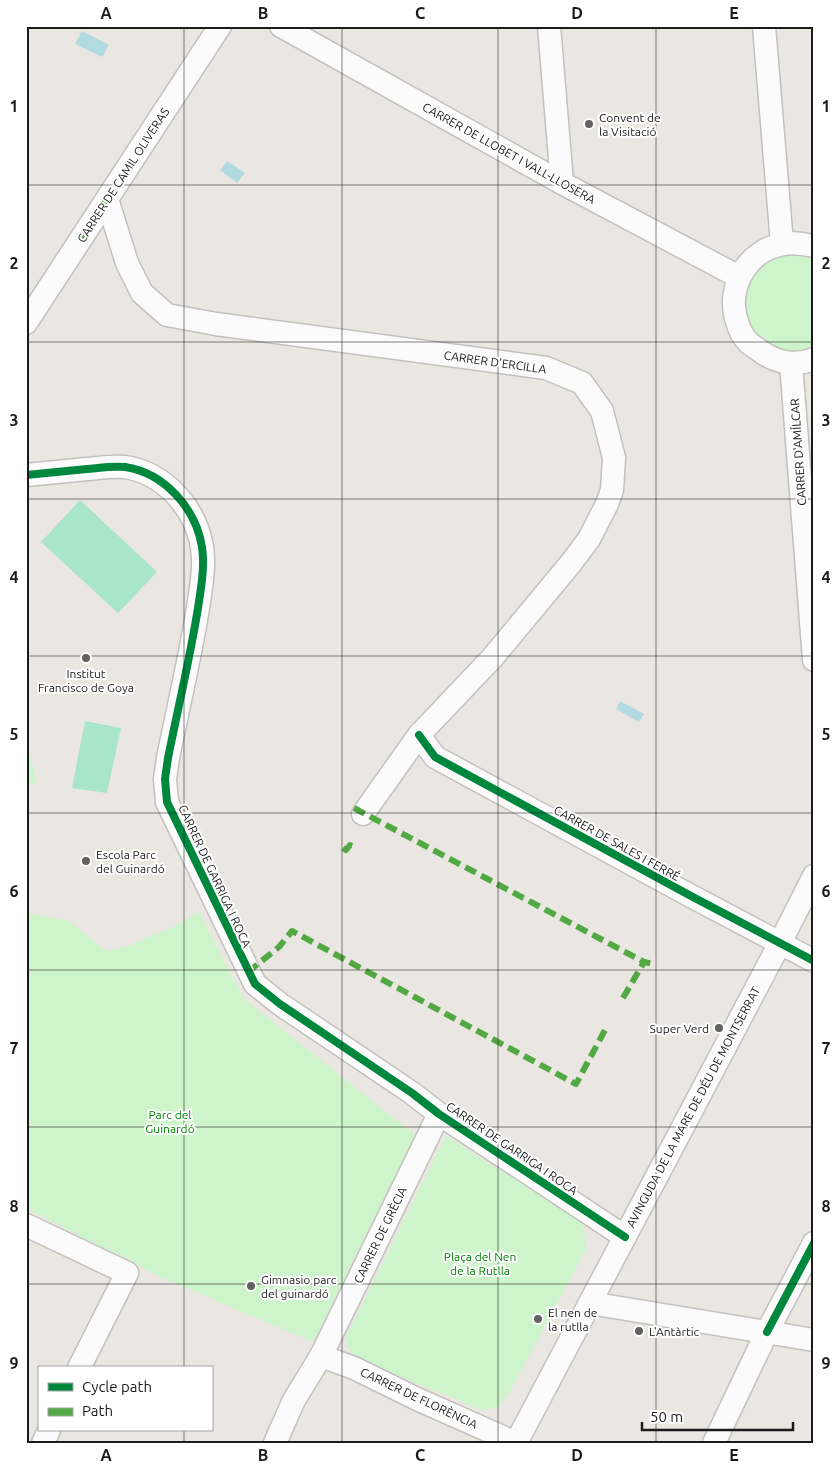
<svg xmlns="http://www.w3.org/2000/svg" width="840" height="1469" font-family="Ubuntu,sans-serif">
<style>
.park{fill:#cdf4ca}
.pitch{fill:#a9e6c8}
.water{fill:#b2dae1}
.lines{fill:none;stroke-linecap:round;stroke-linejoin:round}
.minor-casing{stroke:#c2c1bf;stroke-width:25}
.minor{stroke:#fcfbfb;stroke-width:22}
.quiet{stroke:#52a943;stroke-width:6;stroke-dasharray:12 6;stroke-linecap:butt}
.cycleway-casing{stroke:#fff;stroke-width:11}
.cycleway{stroke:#00873e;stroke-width:8}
.grid{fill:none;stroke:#1b1b1b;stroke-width:1;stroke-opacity:0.55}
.poi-dot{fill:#636261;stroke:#fff;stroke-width:2}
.labels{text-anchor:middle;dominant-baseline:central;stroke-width:4;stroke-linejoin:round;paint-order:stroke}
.poi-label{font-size:12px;fill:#1b1b1b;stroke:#fff;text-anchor:start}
.street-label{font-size:12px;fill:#1b1b1b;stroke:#fff}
.park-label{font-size:12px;fill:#018104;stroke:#fff}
.neatline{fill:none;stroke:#1b1b1b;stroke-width:2}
.grid-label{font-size:16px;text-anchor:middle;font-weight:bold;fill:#1b1b1b}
</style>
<rect width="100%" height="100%" fill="#eae7e2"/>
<g class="park">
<path d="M789,253L814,257V347C808,351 802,351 795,351C753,354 727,302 756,271C759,267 763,262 767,260C773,256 782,255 789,253Z"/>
<path d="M26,738L37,784L26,783Z"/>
<path d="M199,912L243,998L415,1135L313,1342L161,1277L26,1209V913L69,921L106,951L129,946L177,925Z"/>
<path d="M446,1136L583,1223L586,1249L510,1391L499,1407L482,1410L354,1358L345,1339Z"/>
</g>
<g class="pitch">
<path d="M80,500L157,572L118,613L41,542Z"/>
<path d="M85,721L121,728L107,793L72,788Z"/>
</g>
<g class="water">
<path d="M82,31L109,45L102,57L75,44Z"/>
<path d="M227,161L245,173L237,183L220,170Z"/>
<path d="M620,701L644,714L639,722L616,709Z"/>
</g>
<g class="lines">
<defs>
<g id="minor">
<path d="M281,26L562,183L739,277"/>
<path d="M549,26L562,183"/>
<path d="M764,26L782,244"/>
<path d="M107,199L127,263L142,293L167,315L216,324L546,368L582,383L602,411L614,458L612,490L607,504L589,539L571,563L493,657L419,735L363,814"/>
<path d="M814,246C803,244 794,242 784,244C749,249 727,285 736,318C738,326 742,336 748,342C752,346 758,349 763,353C778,363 797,366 814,359"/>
<path d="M26,323L220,26"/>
<path d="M791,363L814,660"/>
<path d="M26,475C47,473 67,471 87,469C99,468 113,466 125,467C165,473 196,509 202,547C205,567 201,588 198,608C190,658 178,708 168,758L165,779L167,802L255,984L280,1004L412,1093L439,1114L625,1237"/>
<path d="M419,735L435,757L691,896L814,961"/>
<path d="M26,1225L127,1273L79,1368"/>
<path d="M590,1303L814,1340"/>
<path d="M321,1356L354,1368L417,1399L516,1443"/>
<path d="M43,1443L49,1430"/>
<path d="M275,1443L294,1400L321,1356L439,1114"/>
<path d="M516,1443L780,943L814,876"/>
<path d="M714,1443L767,1332L814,1243"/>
</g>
</defs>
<use href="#minor" class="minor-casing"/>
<use href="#minor" class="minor"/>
<g class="quiet">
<path d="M79,241L107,199"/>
<path d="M354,808L644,962"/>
<path d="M343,848L346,850L350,845L355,848"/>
<path d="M248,972L279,947L292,931L576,1084L605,1030"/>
<path d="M623,998L644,962L654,964"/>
</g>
<defs>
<g id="cycleway">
<path d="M26,475C47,473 67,471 87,469C99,468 113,466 125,467C165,473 196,509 202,547C205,567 201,588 198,608C190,658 178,708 168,758L165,779L167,802L255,984L280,1004L412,1093L439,1114L625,1237"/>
<path d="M419,735L435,757L691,896L814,961"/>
<path d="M767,1332L814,1243"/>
</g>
</defs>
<use href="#cycleway" class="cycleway-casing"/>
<use href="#cycleway" class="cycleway"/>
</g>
<path class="grid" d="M184,26V1368M342,26V1443M498,26V1443M656,26V1443M26,185H814M26,342H814M26,499H814M26,656H814M26,813H814M26,970H814M26,1127H814M26,1284H814M184,1430V1443"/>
<g class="poi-dot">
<circle cx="589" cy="124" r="5"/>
<circle cx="86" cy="658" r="5"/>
<circle cx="86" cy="861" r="5"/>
<circle cx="719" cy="1028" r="5"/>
<circle cx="251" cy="1286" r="5"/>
<circle cx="538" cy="1319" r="5"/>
<circle cx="639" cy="1331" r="5"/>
</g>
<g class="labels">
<g class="poi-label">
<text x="599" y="117">Convent de<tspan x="599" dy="14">la Visitació</tspan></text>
<text x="86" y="673" text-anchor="middle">Institut<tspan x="86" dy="14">Francisco de Goya</tspan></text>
<text x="96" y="854">Escola Parc<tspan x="96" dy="14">del Guinardó</tspan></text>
<text x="709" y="1028" text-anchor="end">Super Verd</text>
<text x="261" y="1279">Gimnasio parc<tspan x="261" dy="14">del guinardó</tspan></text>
<text x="548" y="1312">El nen de<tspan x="548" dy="14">la rutlla</tspan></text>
<text x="649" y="1331">L'Antàrtic</text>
</g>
<g class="street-label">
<text transform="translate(509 153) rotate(29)">CARRER DE LLOBET I VALL-LLOSERA</text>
<text transform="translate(123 175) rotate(-57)">CARRER DE CAMIL OLIVERAS</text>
<text transform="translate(495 362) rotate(8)">CARRER D'ERCILLA</text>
<text transform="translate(798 452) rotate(-94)">CARRER D'AMÍLCAR</text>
<text transform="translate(617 843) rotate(29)">CARRER DE SALES I FERRÉ</text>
<text transform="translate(215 876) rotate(65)">CARRER DE GARRIGA I ROCA</text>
<text transform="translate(693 1107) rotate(-62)">AVINGUDA DE LA MARE DE DÉU DE MONTSERRAT</text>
<text transform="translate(512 1148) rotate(34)">CARRER DE GARRIGA I ROCA</text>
<text transform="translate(380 1235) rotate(-64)">CARRER DE GRÈCIA</text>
<text transform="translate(419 1398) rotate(25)">CARRER DE FLORÈNCIA</text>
</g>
<g class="park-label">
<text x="170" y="1114">Parc del<tspan x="170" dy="14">Guinardó</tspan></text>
<text x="480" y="1256">Plaça del Nen<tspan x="480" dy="14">de la Rutlla</tspan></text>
</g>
</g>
<rect width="840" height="1469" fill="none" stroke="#ffffff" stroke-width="55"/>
<rect x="38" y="1366" width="175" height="65" fill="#ffffff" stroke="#a4a4a4"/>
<rect x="48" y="1383" width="25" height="8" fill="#00873e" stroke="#a4a4a4"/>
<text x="82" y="1392" font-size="15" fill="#1b1b1b">Cycle path</text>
<rect x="48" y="1408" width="25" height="8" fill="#52a943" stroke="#a4a4a4"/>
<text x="82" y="1416" font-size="15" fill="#1b1b1b">Path</text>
<path d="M642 1422v8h151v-8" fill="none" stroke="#1b1b1b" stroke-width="2.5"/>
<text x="650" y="1422" font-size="15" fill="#1b1b1b" stroke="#ffffff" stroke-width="4" paint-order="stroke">50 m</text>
<rect x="28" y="28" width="784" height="1414" class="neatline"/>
<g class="grid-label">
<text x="106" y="19">A</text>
<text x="263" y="19">B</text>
<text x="420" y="19">C</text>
<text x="577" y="19">D</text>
<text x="734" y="19">E</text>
<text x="14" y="112">1</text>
<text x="826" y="112">1</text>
<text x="14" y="269">2</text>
<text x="826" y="269">2</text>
<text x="14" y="426">3</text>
<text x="826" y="426">3</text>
<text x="14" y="583">4</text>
<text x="826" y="583">4</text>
<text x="14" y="740">5</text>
<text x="826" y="740">5</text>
<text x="14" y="897">6</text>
<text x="826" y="897">6</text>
<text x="14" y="1054">7</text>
<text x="826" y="1054">7</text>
<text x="14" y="1212">8</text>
<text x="826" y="1212">8</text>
<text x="14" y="1369">9</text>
<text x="826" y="1369">9</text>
<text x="106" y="1461">A</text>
<text x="263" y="1461">B</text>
<text x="420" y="1461">C</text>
<text x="577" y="1461">D</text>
<text x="734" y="1461">E</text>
</g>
</svg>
